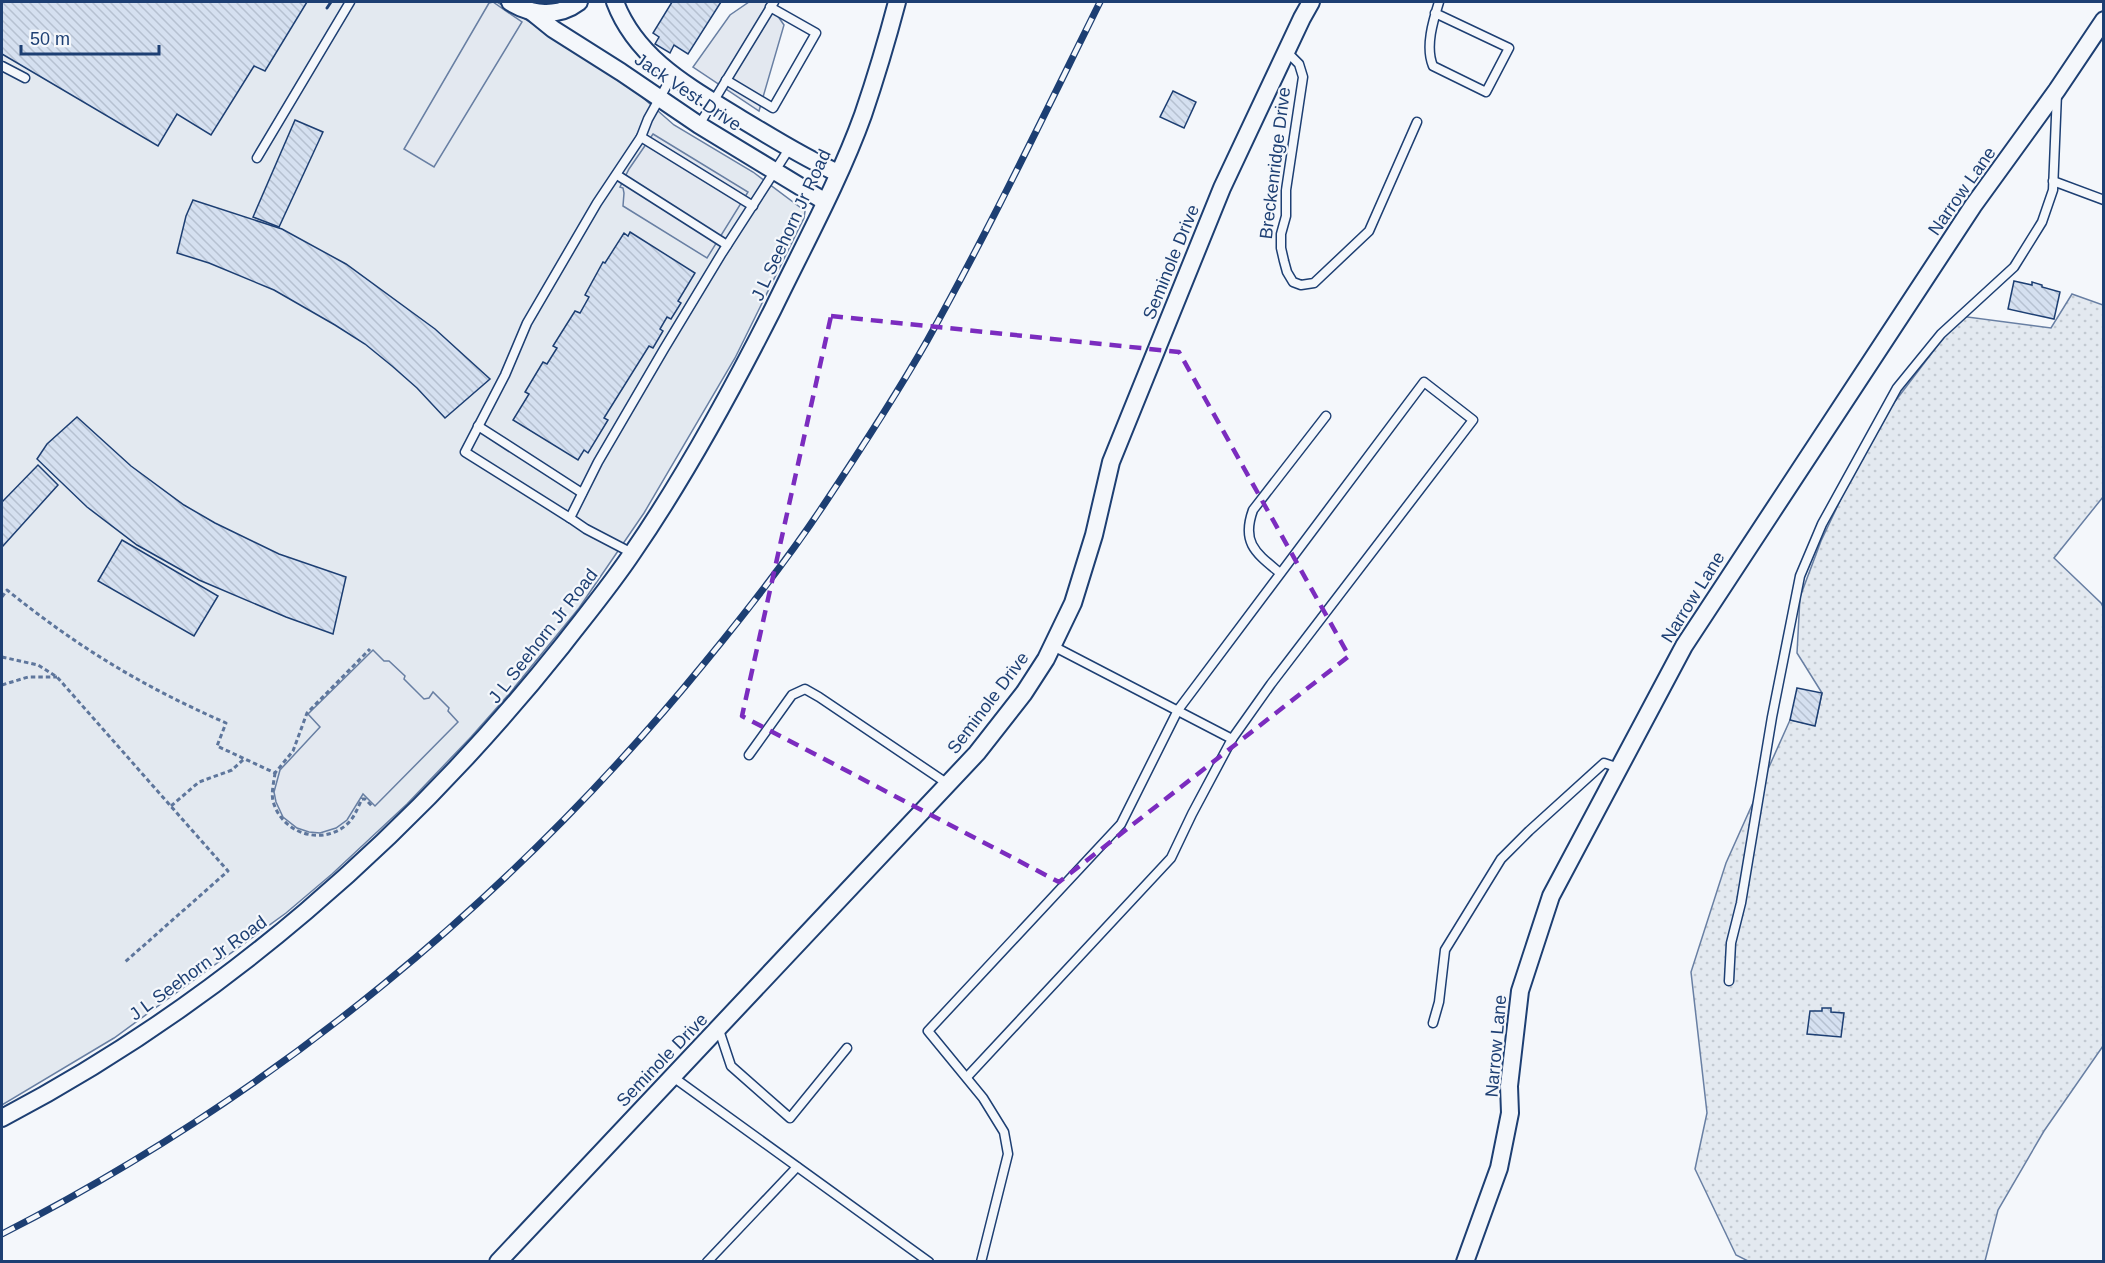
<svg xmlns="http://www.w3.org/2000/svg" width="2105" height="1263" font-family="Arial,sans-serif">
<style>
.grass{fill:url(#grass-dots);stroke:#687fa3;stroke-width:1.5}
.garden{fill:#e3e9f0;stroke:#687fa3;stroke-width:1.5}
.parking{fill:#e3e8f0;stroke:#687fa3;stroke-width:1.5}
.building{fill:url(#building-back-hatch);stroke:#1d3f73;stroke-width:1.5}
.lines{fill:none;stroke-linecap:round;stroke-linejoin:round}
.service-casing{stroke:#1d3f73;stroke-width:11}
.minor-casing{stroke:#1d3f73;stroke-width:20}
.path{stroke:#5e769c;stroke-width:3;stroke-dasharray:4.5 3;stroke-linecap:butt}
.service{stroke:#f4f7fb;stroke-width:8}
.minor{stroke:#f4f7fb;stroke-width:16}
.rail-casing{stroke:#1d3f73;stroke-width:7}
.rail{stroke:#f4f7fb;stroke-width:4.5;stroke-dasharray:14;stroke-linecap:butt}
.wall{stroke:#1d3f73;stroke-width:3}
.marked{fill:none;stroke:#7b2cbf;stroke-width:4.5;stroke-dasharray:12 8;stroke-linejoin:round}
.labels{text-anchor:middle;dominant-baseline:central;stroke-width:4.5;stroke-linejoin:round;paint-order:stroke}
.street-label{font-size:18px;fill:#1d3f73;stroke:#f4f7fb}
</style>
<defs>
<pattern id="grass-dots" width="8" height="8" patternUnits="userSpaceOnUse" patternTransform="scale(1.5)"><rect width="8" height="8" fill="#e3e9f0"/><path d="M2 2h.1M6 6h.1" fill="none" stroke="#c2c9d1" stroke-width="1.8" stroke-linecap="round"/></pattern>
<pattern id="building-back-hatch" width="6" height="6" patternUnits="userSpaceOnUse" patternTransform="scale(1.5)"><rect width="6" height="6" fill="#d5e0f0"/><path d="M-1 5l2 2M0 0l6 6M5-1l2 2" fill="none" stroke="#b6c1d1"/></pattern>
</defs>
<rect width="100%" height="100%" fill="#f4f7fb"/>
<path class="grass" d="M2072,294L2103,305V497L2054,558L2101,603L2103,607V1046L2044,1131L1998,1210L1985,1261L1750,1262L1736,1255L1695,1169L1707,1113L1691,972L1726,863L1790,720L1815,725L1822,693L1797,653L1800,597L1821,541L1874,429L1960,316L2051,328Z"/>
<path class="garden" d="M2,2H497L618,76L674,125L753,172L805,211L804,218L735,358L644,513L579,608L509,694L471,737L407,804L332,874L286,913L114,1038L2,1105Z"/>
<g class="parking">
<path d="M493,2L522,22L434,167L404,149L489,3Z"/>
<path d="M749,2H768L784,25L759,111L693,67L730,15Z"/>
<path d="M653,134L748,192L707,258L623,206L624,193L623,188L620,187L629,169Z"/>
<path d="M373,650L384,661H389L405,676L404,679L424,699L429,698L433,692L449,708L448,711L458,722L375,806L363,794L347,820L336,828L320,833L309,832L297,828L283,817L276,802L274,792L280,770L320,727L308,714Z"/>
</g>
<g class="building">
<path d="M2,2H307L265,71L254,66L211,135L177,114L158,146L2,54Z"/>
<path d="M672,2H721L688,54L674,45L670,53L655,44L659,37L653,33Z"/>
<path d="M1173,91L1196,102L1184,128L1160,117Z"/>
<path d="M295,120L323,132L279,227L253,217Z"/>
<path d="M193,200L282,229L346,264L435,329L490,379L445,418L417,388L392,366L365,344L335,325L274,290L209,263L177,253L186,216Z"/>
<path d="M630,232L695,273L678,301L681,303L671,319L667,317L660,329L663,331L653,348L649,346L604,418L608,420L588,453L584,450L578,460L513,420L529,394L525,392L543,362L547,364L557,348L553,346L575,311L580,313L589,297L585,295L603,262L605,263L624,233L628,236Z"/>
<path d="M2014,281L2032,285V282L2042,285V287L2060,292L2054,319L2008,309Z"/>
<path d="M77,417L131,466L184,505L215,523L279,554L346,577L333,634L286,617L199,580L137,545L87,507L37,459L47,444Z"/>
<path d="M38,465L58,485L2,547V502Z"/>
<path d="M122,540L218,596L194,636L98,581Z"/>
<path d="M1797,688L1822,693L1815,726L1790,720Z"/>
<path d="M1822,1008H1831V1012L1844,1013L1841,1037L1807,1034L1810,1011H1822Z"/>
</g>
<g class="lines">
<defs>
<g id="service">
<path d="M1435,13L1509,48L1486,92L1433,66C1425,47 1433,21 1439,2"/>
<path d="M1286,51L1299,64L1303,77L1286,190V216L1281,234V248L1284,261L1287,272L1293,282L1301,285L1314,283L1369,231L1417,122"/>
<path d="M2,66L25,78"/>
<path d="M726,80L773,108L816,33L770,7"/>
<path d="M699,125L774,2"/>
<path d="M641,137L753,206"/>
<path d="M257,158L350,2"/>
<path d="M617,175L727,245"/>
<path d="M2053,181L2104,200"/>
<path d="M478,426L582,493"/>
<path d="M570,518L465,452L505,375L527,323L597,203L641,137L648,119L672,76"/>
<path d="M632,553L586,529L570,518L598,462L664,349L722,253L789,149"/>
<path d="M1280,573C1256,553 1241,543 1253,510L1326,416"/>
<path d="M749,755L792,695L805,689L819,697L948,784"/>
<path d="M1729,981L1731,943L1741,903L1772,717L1800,576L1822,524L1897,388L1941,334L2014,267L2042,222L2053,190L2057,93"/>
<path d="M1433,1023L1439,1002L1445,950L1501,859L1529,831L1604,763L1619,768"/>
<path d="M719,1030L731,1066L790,1118L847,1048"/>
<path d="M673,1077L929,1262"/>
<path d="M967,1077L1171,858L1192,814L1232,739L1053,646"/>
<path d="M707,1262L797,1167"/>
<path d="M981,1262L1008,1154L1004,1132L983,1098L928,1031L1121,824L1178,710L1424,382L1473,420L1271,684L1232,739"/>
</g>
<g id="minor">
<path d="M510,2C531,15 558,18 579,2"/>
<path d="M615,2C637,60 691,88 741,119C773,138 804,158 838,173"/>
<path d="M532,12L553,29L621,72L699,125L824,201"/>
<path d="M2,1118C219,1004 409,838 562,646C586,615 611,585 633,552C686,475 731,392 773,309C803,247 840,179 863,115C876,77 887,40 897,2"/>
<path d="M498,1262L977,753L1024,693L1046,659L1073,603L1094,535L1111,462L1222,188L1302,18L1311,2"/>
<path d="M1465,1262L1499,1168L1510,1113L1509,1086L1520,991L1551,896L1684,646L1973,206L2057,90L2104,20"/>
</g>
</defs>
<use href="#service" class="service-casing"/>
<use href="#minor" class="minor-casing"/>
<g class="path">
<path d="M2,597L7,590C79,648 142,686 226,723L217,746L275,773L293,751L307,713L370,649"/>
<path d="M2,657L38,665L57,677L228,871L125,962"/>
<path d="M2,685L28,677H57"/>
<path d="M275,773C274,782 271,792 273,801C281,832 319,846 345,826C354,819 357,809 362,799H365L373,807"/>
<path d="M171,806L199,782L232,770L244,759"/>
</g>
<use href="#service" class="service"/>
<use href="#minor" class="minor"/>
<defs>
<path id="rail" d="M2,1234C274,1095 513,898 706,661C747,611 787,560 823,506C859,452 895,397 927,341C989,230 1044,115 1100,2"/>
</defs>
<use href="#rail" class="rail-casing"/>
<use href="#rail" class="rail"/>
<path class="wall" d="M327,8L331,2"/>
</g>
<path class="marked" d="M831,316L1179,352L1349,656L1059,882L742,716Z"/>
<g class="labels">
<g class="street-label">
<text transform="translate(688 92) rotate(34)">Jack Vest Drive</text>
<text transform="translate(1275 163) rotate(-83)">Breckenridge Drive</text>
<text transform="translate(1962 191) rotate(-55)">Narrow Lane</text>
<text transform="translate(791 225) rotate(-65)">J L Seehorn Jr Road</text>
<text transform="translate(1171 262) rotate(-68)">Seminole Drive</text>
<text transform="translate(1693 597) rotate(-58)">Narrow Lane</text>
<text transform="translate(543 636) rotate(-52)">J L Seehorn Jr Road</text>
<text transform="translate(988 703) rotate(-53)">Seminole Drive</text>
<text transform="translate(198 968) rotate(-36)">J L Seehorn Jr Road</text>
<text transform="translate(1496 1046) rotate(-85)">Narrow Lane</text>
<text transform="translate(662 1060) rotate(-46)">Seminole Drive</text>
</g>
</g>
<rect width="2105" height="1263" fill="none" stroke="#1d3f73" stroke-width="6"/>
<path d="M21 45v9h138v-9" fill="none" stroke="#1d3f73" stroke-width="3"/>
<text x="30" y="45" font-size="18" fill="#1d3f73" stroke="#f4f7fb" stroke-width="4.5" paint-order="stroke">50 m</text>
</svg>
